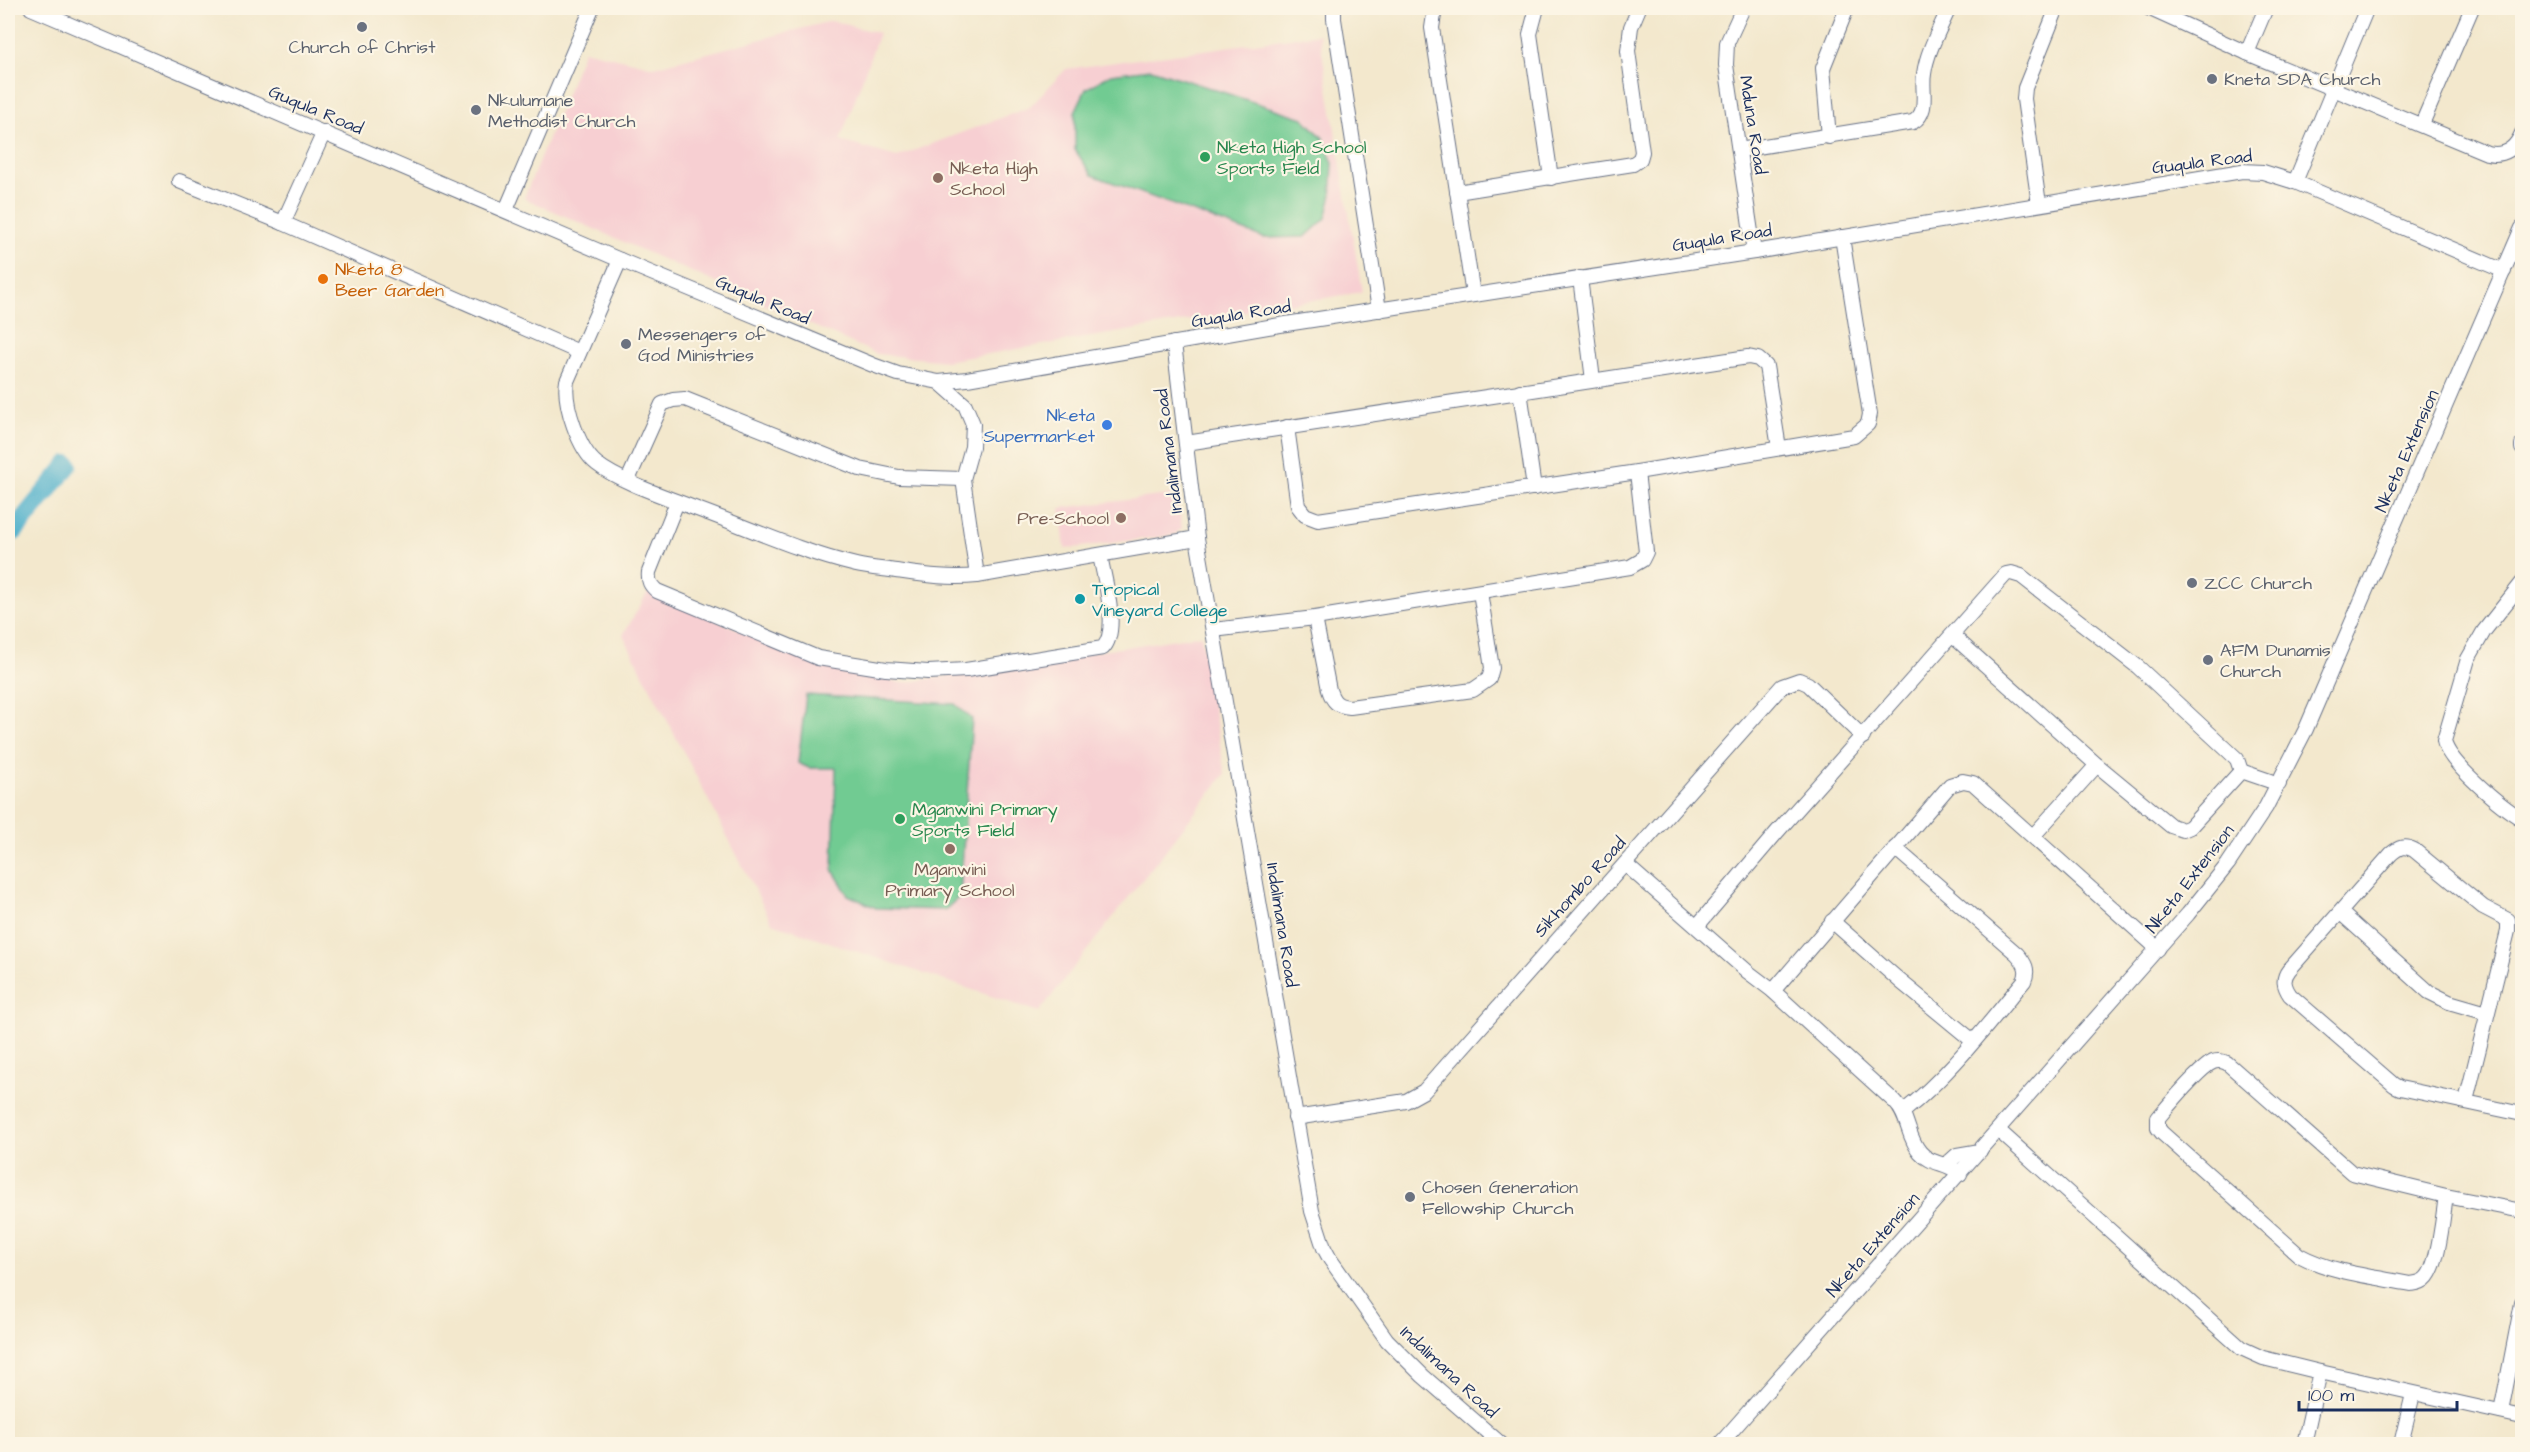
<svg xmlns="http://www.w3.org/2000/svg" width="2530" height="1452" font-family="'Architects Daughter',sans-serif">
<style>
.built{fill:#f7cfd2}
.green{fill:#71cb92;stroke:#467d78;stroke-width:1.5}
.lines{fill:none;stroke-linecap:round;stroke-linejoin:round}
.river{stroke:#4cafcb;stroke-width:20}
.minor-casing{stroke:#677085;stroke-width:16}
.minor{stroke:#fff;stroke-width:14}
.worship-dot{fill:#6b7280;stroke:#fcf5e5;stroke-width:2}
.leisure-dot{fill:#2e9e5b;stroke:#fcf5e5;stroke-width:2}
.education-dot{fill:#8d6e63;stroke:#fcf5e5;stroke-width:2}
.food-dot{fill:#e8710a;stroke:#fcf5e5;stroke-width:2}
.shop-dot{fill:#3f7fe0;stroke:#fcf5e5;stroke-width:2}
.culture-dot{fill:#0f9aa8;stroke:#fcf5e5;stroke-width:2}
.labels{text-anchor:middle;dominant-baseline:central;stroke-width:4.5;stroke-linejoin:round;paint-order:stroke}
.worship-label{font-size:18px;fill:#5b616d;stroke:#fcf5e5;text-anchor:start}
.street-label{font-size:18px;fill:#1b2f5e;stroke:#fcf5e5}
.leisure-label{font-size:18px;fill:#27864d;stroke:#fcf5e5;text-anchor:start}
.education-label{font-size:18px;fill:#785e54;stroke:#fcf5e5;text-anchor:start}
.food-label{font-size:18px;fill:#c56008;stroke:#fcf5e5;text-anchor:start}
.shop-label{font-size:18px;fill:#366cbe;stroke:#fcf5e5;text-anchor:end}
.culture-label{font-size:18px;fill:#0d838f;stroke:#fcf5e5;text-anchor:start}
</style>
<rect width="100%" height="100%" fill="#fcf5e5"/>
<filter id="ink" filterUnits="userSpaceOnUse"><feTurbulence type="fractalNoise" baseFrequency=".0167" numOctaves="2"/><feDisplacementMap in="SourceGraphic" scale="12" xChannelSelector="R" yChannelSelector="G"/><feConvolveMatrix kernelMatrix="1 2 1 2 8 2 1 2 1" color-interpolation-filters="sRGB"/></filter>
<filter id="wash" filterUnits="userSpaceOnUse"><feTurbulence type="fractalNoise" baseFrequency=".008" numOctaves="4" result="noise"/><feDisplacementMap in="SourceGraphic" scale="24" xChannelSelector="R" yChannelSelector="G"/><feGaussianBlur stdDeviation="1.35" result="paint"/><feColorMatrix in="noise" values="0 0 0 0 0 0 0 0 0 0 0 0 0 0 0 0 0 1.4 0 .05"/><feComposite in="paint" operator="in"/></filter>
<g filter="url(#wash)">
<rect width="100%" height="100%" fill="#f3e8cd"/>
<g class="built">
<path d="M831,21L879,33L840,141L897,157L1030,107L1066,69L1319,34L1362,292L946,361L877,354L524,198L584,50L654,67Z"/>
<path d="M1177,494L1182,528L1174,535L1065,549L1060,508Z"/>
<path d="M648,592L817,662L902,683L1201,635L1225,774L1039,1012L772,923L623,635Z"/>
</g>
<g class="green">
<path d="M1151,69L1303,118L1323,138L1333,163L1331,199L1326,218L1305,237L1264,238L1092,175L1075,150V112L1086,89L1111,74Z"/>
<path d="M806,695L955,704L972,719L960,896L945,910L876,908L848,895L833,870L836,768H809L798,763Z"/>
</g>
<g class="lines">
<path class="river" d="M8,529L14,531L68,465"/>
</g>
</g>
<g filter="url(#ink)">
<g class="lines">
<defs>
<g id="minor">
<path d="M31,8L620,260L873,365L898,374L939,382L967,379L1286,324L1754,252L2242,171L2263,172L2295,182L2504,271"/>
<path d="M1334,8V19L1379,310"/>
<path d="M1435,8L1432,28L1473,295"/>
<path d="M1537,8L1530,34L1551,178"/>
<path d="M1743,8L1727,43L1726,65L1754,252"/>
<path d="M2148,8L2247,53L2487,153C2504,157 2516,148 2522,133"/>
<path d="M2247,53L2266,8"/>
<path d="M2422,124L2472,8"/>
<path d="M324,132L283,223L579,352"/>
<path d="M1829,137L1823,68L1847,8"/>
<path d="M1739,150L1913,122C1930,112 1921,90 1924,74C1927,51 1940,29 1949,8"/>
<path d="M179,181L283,223"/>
<path d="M2295,182L2367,8"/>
<path d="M1457,192L1633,164L1640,159L1642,152L1628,51L1631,27L1639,8"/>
<path d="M2039,204L2024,99L2025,88L2057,8"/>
<path d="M506,210L592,8"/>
<path d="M620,260L567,381C563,404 579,450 597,464C620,482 669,498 697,509C749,528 801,552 856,565C869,568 883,569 896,571C924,575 949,579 977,576L1197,538"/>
<path d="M1580,278L1593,380"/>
<path d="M1174,343L1197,538L1312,1211L1324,1248L1330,1259L1387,1340L1423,1376L1501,1444"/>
<path d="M939,382L965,405L973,424L972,447L963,479L977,576"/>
<path d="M1520,391L1534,488"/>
<path d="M1287,427L1298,506L1305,515L1318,520L1637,472L1854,436L1868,424L1870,414L1842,237"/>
<path d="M1186,443L1748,357L1758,359L1766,366L1779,448"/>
<path d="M2522,445V448"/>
<path d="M628,480L662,404L673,400L685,399L860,469L899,477L963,479"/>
<path d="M677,502L649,572C648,581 650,585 657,591L818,658L886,669L928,672L966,670L1103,648C1120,630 1104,579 1100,555"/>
<path d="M2522,583L2484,631L2468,659L2444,741C2448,763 2503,808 2522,819"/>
<path d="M1315,618L1329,690C1333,702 1337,706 1350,707L1473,690L1489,679L1492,668L1480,592"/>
<path d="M1213,630L1315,618L1630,567L1642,560L1646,552L1637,472"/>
<path d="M2241,771L2279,784"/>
<path d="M2034,835L2097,765"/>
<path d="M1895,848L2017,954C2025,963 2029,970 2024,981C1986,1026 1950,1075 1904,1111"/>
<path d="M1625,864L1748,972L1773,991L1895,1102C1909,1116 1907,1137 1920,1152C1932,1166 1947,1161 1960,1174"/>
<path d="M2341,913L2429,992L2449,1002L2487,1013"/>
<path d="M1832,921L1900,981L1973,1041"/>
<path d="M1698,925L1777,832L2006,574L2011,573L2021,576L2138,667L2237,759L2241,771L2190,827L2183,830L2171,826L2097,765L1953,636"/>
<path d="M1773,991L1950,785L1963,781L1973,783L2158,949"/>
<path d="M2466,1101L2508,931V920L2483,907L2414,850C2404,845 2399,847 2391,854L2289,970C2282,979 2284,986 2290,995L2394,1085L2400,1088L2522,1114"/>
<path d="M1295,1118L1406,1101L1424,1091L1782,686L1799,680L1808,684L1863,737"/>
<path d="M1998,1130L2241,1348L2263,1358L2320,1372L2522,1417"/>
<path d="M1947,1164L1957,1155L1980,1151"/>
<path d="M2446,1196C2443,1214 2439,1268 2425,1279C2421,1283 2416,1283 2411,1284C2375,1277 2332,1273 2299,1255L2162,1133L2158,1128V1118C2168,1106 2201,1067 2213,1062C2218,1060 2222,1061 2227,1063L2352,1173L2446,1196L2522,1211"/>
<path d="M2501,1412L2522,1303"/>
<path d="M1720,1444L2188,914L2228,864L2266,807L2306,729L2522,228"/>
<path d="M2304,1444L2320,1372"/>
<path d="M2401,1444L2413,1394"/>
</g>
</defs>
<use href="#minor" class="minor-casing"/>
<use href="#minor" class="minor"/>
</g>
</g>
<g class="worship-dot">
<circle cx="362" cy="27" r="6"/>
<circle cx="2212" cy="79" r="6"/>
<circle cx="476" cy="110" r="6"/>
<circle cx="626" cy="344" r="6"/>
<circle cx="2192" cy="583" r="6"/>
<circle cx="2208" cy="660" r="6"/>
<circle cx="1410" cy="1197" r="6"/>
</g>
<g class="leisure-dot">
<circle cx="1205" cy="157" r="6"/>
<circle cx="900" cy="819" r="6"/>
</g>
<g class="education-dot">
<circle cx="938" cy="178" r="6"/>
<circle cx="1121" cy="518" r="6"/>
<circle cx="950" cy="849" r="6"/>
</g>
<circle class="food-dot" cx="323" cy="279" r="6"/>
<circle class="shop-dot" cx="1107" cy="425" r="6"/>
<circle class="culture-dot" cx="1080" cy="599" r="6"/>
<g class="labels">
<g class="worship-label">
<text x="362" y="47" text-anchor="middle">Church of Christ</text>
<text x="2224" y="79">Kneta SDA Church</text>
<text x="488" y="100">Nkulumane<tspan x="488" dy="21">Methodist Church</tspan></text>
<text x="638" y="334">Messengers of<tspan x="638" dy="21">God Ministries</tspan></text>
<text x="2204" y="583">ZCC Church</text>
<text x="2220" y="650">AFM Dunamis<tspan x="2220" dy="21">Church</tspan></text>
<text x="1422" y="1187">Chosen Generation<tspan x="1422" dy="21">Fellowship Church</tspan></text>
</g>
<g class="street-label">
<text transform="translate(316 110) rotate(23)">Guqula Road</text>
<text transform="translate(1753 125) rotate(81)">Mduna Road</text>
<text transform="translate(2202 162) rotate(-7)">Guqula Road</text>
<text transform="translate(1722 238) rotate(-9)">Guqula Road</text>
<text transform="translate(763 300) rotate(23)">Guqula Road</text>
<text transform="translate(1241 314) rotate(-9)">Guqula Road</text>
<text transform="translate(1169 451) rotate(-97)">Indalimana Road</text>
<text transform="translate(2407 451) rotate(-66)">Nketa Extension</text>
<text transform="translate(2190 879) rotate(-52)">Nketa Extension</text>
<text transform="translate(1580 887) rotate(-48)">Sikhombo Road</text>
<text transform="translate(1282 925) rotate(81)">Indalimana Road</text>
<text transform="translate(1873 1245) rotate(-49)">Nketa Extension</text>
<text transform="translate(1449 1372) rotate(43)">Indalimana Road</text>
</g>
<g class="leisure-label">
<text x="1217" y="147">Nketa High School<tspan x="1217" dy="21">Sports Field</tspan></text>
<text x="912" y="809">Mganwini Primary<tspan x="912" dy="21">Sports Field</tspan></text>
</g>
<g class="education-label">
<text x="950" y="168">Nketa High<tspan x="950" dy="21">School</tspan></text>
<text x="1109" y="518" text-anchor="end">Pre-School</text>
<text x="950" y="869" text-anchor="middle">Mganwini<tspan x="950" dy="21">Primary School</tspan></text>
</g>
<g class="food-label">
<text x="335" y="269">Nketa 8<tspan x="335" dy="21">Beer Garden</tspan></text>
</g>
<g class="shop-label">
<text x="1095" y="415">Nketa<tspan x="1095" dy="21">Supermarket</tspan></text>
</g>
<g class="culture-label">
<text x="1092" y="589">Tropical<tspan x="1092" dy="21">Vineyard College</tspan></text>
</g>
</g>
<rect width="2530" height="1452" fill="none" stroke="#fcf5e5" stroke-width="30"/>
<path d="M2299 1401v9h158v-9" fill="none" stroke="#1b2f5e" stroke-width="3"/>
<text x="2308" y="1401" font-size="18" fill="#1b2f5e" stroke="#fcf5e5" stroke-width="4.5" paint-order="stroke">100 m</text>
</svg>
